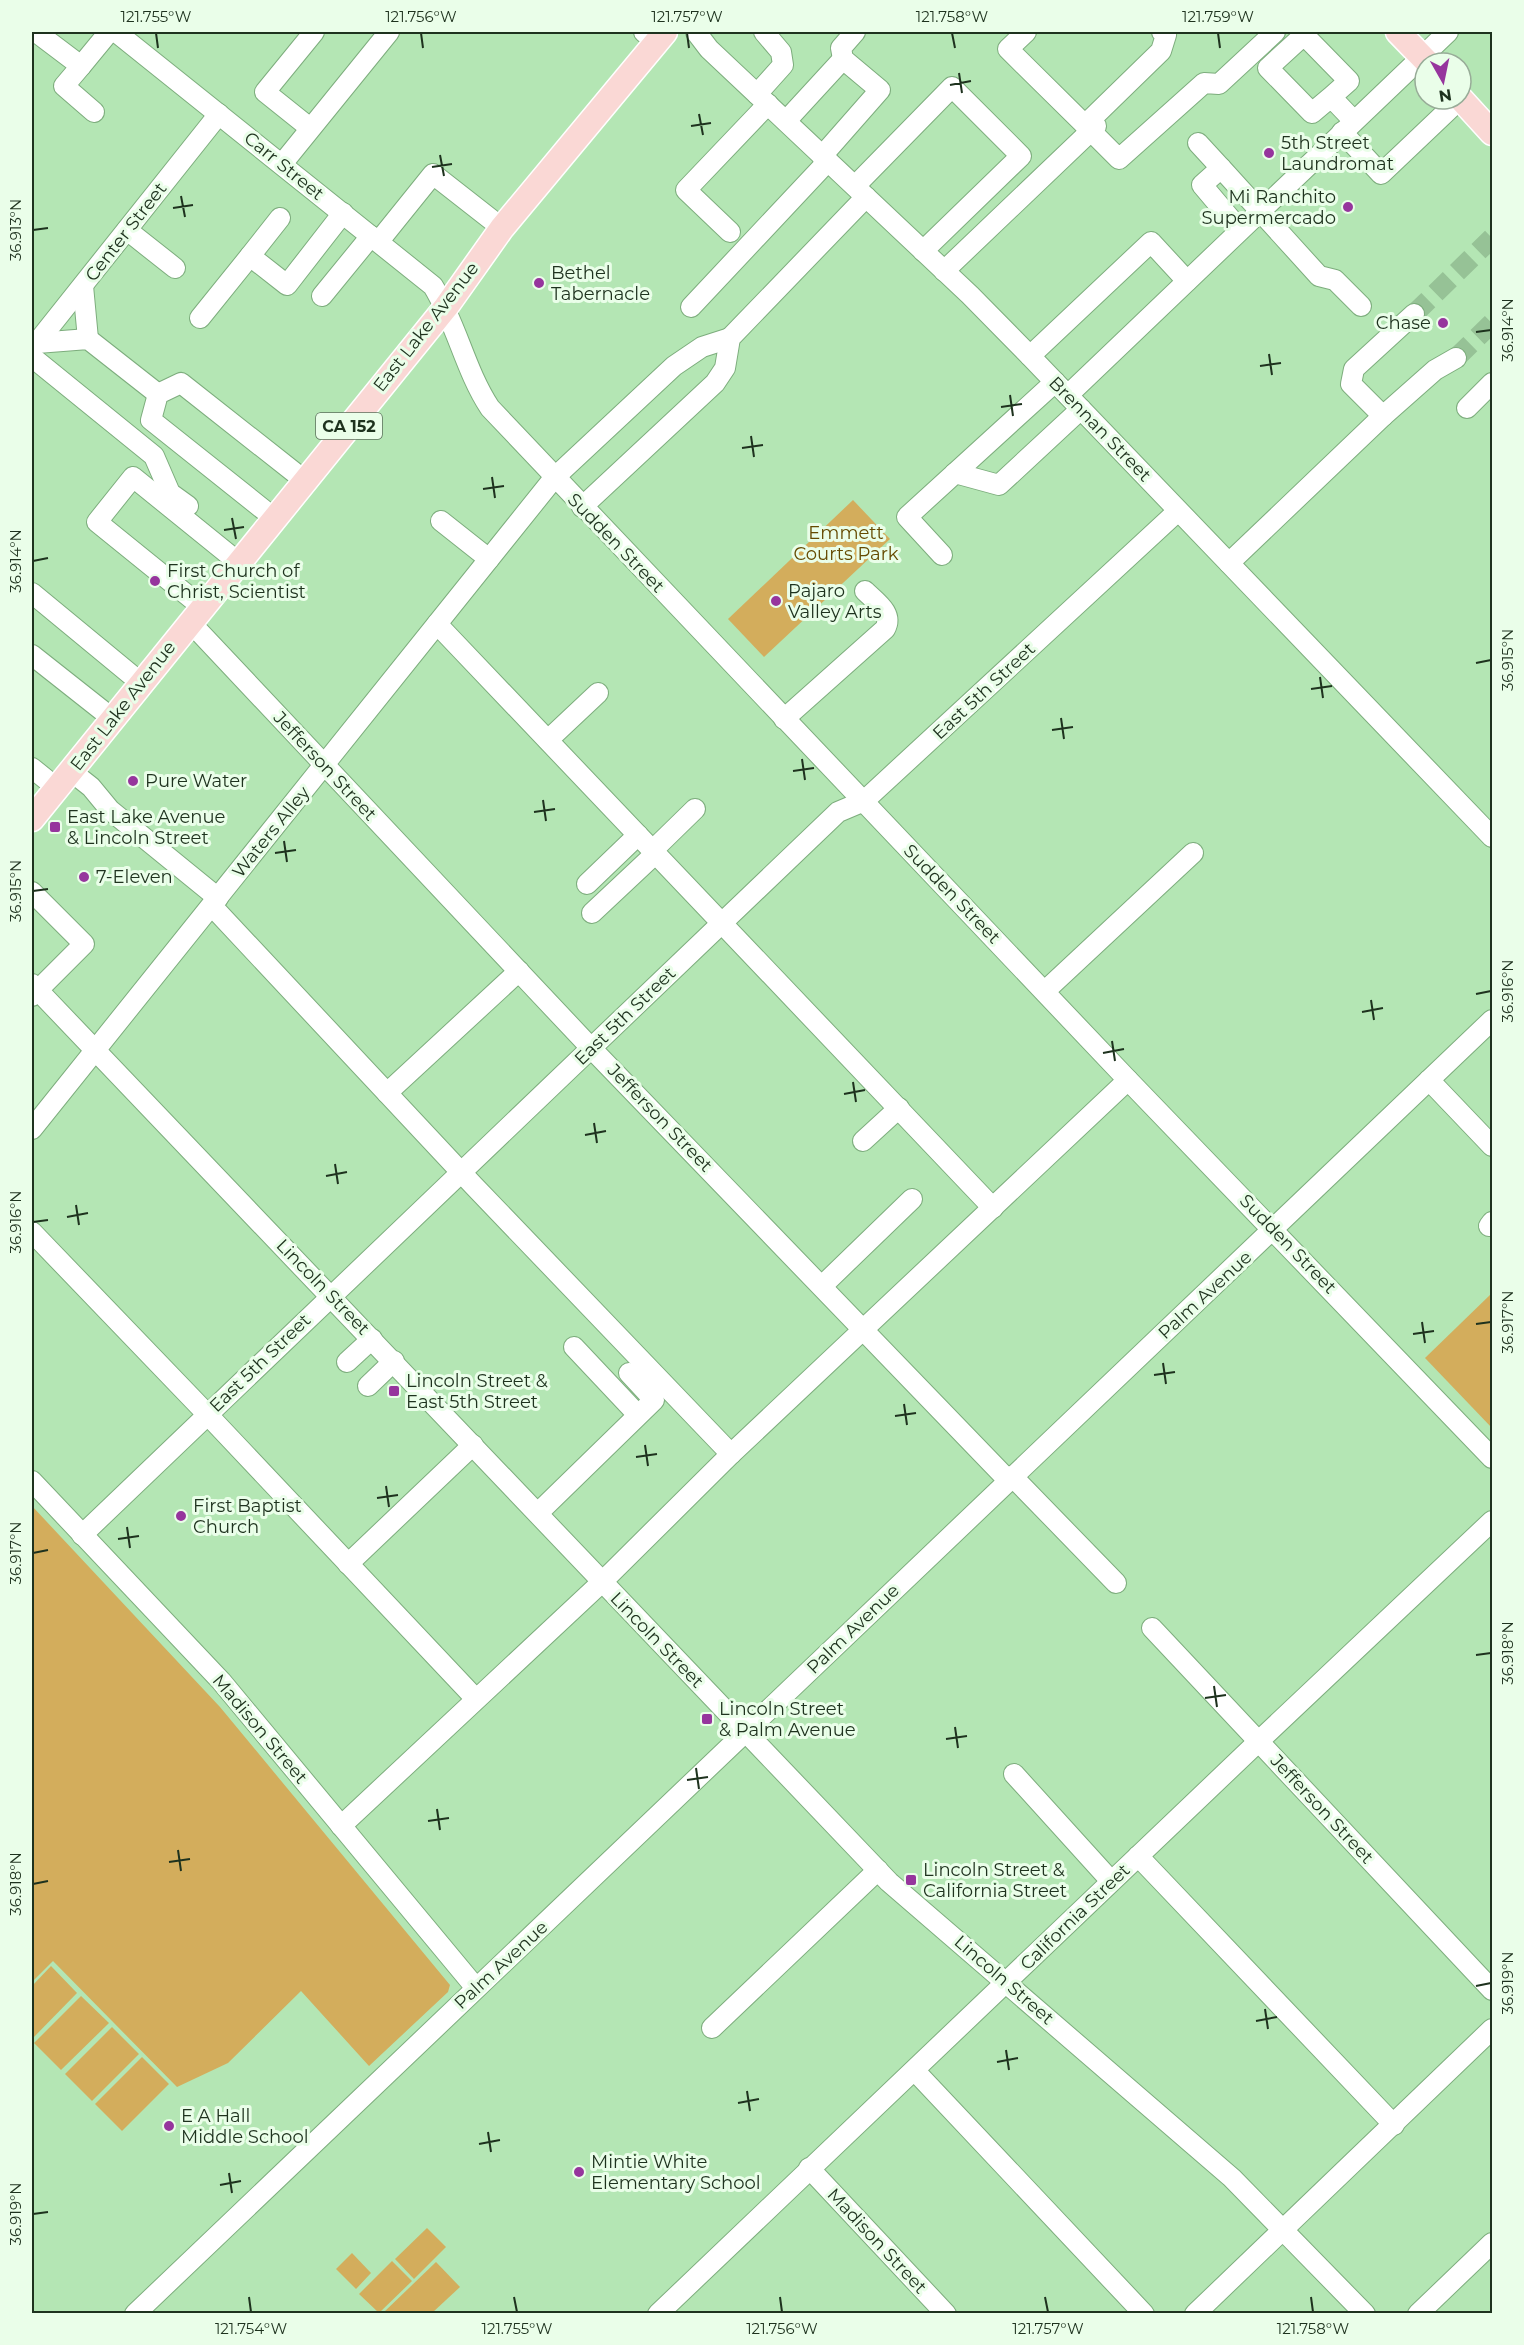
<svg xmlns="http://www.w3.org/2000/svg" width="1524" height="2345" font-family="Montserrat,sans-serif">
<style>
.green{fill:#d3ad5c}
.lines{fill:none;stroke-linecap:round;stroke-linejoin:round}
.minor-tunnel{stroke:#96c296;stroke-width:20;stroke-dasharray:20 10;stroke-linecap:butt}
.minor-casing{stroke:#7dad7d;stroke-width:22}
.major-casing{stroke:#fff;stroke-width:27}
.minor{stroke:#fff;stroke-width:20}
.major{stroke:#fad8d5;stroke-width:24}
.ticks{fill:none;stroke:#1e321e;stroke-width:2}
.poi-dot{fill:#96359d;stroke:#eafee9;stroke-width:2}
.labels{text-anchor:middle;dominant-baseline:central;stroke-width:6;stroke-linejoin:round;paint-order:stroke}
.shield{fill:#eafee9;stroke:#5b6f5b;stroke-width:1.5}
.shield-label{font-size:16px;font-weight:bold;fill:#1e321e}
.poi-label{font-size:18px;fill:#1e321e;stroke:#eafee9;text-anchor:start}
.street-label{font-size:18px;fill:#1e321e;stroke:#eafee9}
.park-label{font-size:18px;fill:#654a00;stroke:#eafee9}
.neatline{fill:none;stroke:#1e321e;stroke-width:2}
.ticks-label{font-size:15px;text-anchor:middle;fill:#1e321e}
</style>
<rect width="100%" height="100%" fill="#b4e6b4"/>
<g class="green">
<path d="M853,500L890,539L764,657L728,619Z"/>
<path d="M1492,1293V1428L1425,1358Z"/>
<path d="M32,1506L220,1707L450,1985L448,1992L369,2066L301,1991L228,2063L177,2087L53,1961L32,1982Z"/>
<path d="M51,1966L77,1993L32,2039V1986Z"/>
<path d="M81,1996L109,2023L61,2070L34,2043Z"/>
<path d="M112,2027L139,2054L92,2101L65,2074Z"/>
<path d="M142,2057L169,2084L122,2131L95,2104Z"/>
<path d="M427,2228L446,2247L414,2279L395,2259Z"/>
<path d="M352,2253L371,2273L356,2289L336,2269Z"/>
<path d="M392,2261L412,2281L379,2313L359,2294Z"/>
<path d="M436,2262L460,2287L432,2313H383Z"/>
</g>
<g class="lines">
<g class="minor-tunnel">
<path d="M1414,314L1492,238"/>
<path d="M1456,358L1492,323"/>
</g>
<defs>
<g id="minor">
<path d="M36,32L81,66L64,86L94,112"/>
<path d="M116,32L433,286C457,325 465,370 490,408L1128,1080L1492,1458"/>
<path d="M644,32L656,42"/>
<path d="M696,32L709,49L970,295L1030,356L1492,837"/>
<path d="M1026,32L1008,49L1085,125L1161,51L1166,35L1162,32"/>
<path d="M81,66L109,32"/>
<path d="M757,94L783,65L781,52L764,32"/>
<path d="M1331,97L1312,113L1268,68L1304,35L1349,81L1331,97L1354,121"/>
<path d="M786,121L843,59"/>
<path d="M1085,125L1119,159L1204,83L1219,84L1275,32"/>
<path d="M310,128L265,92L314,32"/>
<path d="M1342,132L1381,174L1460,99"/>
<path d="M1198,143L1221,168"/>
<path d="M822,156L880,90L843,59L841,48L855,32"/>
<path d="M282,164L389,32"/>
<path d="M855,186L952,87L1021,156L923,251"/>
<path d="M280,218L250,256L287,285L343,213"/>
<path d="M127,230L175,268"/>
<path d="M1240,230L1202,185L1221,168L1319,276L1335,280L1361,306"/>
<path d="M730,232L686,190L768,104"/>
<path d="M379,241L433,174L502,228"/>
<path d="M944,271L1096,126"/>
<path d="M83,286L88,339"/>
<path d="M322,296L371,236"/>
<path d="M691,307L828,161"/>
<path d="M1414,314L1354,369L1351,384L1383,416L1435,370L1456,358"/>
<path d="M200,318L250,256"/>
<path d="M37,343L88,339L158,394"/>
<path d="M32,349L219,114"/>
<path d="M1030,356L1151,242L1187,281"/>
<path d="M32,357L154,456L170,493L188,506"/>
<path d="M1068,395L1448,32"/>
<path d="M1467,408L1492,383"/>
<path d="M955,473L999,485L1081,409"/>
<path d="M582,507L715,383L725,368L730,338L866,197"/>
<path d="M274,518L151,420L158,394L181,383L304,480"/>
<path d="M441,521L489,559"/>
<path d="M942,555L907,517L1055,382"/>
<path d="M1229,563L1383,416"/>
<path d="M32,593L141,683"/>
<path d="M202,607L97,522L133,477L238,562"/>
<path d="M190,622L591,1048L1008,1480"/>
<path d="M437,624L993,1208"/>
<path d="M32,655L113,719"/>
<path d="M784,719L885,629C894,613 876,602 865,591"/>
<path d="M548,740L598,693"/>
<path d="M32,768L58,789"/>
<path d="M72,772L91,787L110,810L218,898"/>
<path d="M653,850L695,809"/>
<path d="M587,884L638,835"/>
<path d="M32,892L84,944L32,996"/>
<path d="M212,906L474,1186L731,1454"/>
<path d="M592,913L656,853"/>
<path d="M32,984L889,1882L1232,2178L1365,2314"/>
<path d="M1045,991L1193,853"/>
<path d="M1429,1080L1492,1146"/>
<path d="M387,1093L519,971"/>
<path d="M32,1129L554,478L674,366L702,347L730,338"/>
<path d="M863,1141L899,1108"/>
<path d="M1489,1226L1492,1222"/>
<path d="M32,1232L207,1414L475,1698"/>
<path d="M822,1286L912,1199"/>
<path d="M574,1347L638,1415"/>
<path d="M347,1362L372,1339"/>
<path d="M368,1386L394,1361"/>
<path d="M1012,1476L1116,1583"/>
<path d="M32,1481L221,1681L476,1988"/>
<path d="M538,1513L654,1400L629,1373"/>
<path d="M82,1535L838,812L864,801L1178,511"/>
<path d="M348,1564L473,1445"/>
<path d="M1152,1628L1492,1990"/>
<path d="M1014,1774L1111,1881"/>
<path d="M341,1826L602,1582L731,1454L1128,1080"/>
<path d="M1138,1856L1394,2125"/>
<path d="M712,2028L878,1870"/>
<path d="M915,2071L1144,2314"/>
<path d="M809,2168L946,2314"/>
<path d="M135,2314L1492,1020"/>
<path d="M658,2314L1259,1741L1492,1521"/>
<path d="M1195,2314L1492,2029"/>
<path d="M1418,2314L1492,2243"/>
</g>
<g id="major">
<path d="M1398,32L1428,63"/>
<path d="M1461,99L1492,133"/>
<path d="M32,819L446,307L502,228L665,32"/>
</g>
</defs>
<use href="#minor" class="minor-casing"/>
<use href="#major" class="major-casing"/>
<use href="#minor" class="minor"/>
<use href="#major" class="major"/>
</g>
<path class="ticks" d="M156,33L158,48M421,33L423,48M687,33L689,48M952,33L955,48M1218,33L1220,48M959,73L962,93M950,85L971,81M699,114L703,135M691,126L711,123M440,155L444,176M432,167L452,164M181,196L185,217M173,208L193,205M33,230L48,228M1476,332L1491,330M1269,354L1272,375M1260,366L1281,363M1010,395L1013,416M1001,407L1022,404M751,436L754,457M742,448L763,445M492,477L495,498M483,489L504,486M232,518L236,539M224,530L244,527M33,561L48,558M1476,663L1491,660M1320,677L1323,698M1311,689L1332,686M1061,718L1064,739M1052,730L1073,727M802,759L805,780M793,771L814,768M543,800L546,821M534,812L555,809M284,841L287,862M275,853L296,850M33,891L48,889M1476,994L1491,991M1371,1000L1374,1020M1362,1012L1383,1008M1112,1041L1115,1061M1103,1053L1124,1049M853,1082L856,1102M844,1094L865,1090M594,1123L597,1143M585,1135L606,1131M335,1164L338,1184M326,1176L347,1172M76,1205L79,1225M67,1217L88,1213M33,1222L48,1220M1422,1322L1425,1343M1476,1324L1491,1322M1413,1334L1434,1331M1163,1363L1166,1384M1154,1375L1175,1372M904,1404L907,1425M895,1416L916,1413M645,1445L648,1466M636,1457L657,1454M386,1486L389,1507M377,1498L398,1495M127,1527L130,1548M118,1539L139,1536M33,1553L48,1550M1476,1655L1491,1653M1214,1686L1217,1707M1205,1698L1226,1695M955,1727L958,1748M946,1739L967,1736M696,1768L699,1789M687,1780L708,1777M437,1809L440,1830M428,1821L449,1818M178,1850L181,1871M169,1862L190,1859M33,1884L48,1881M1476,1986L1491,1983M1265,2009L1268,2029M1256,2021L1277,2017M1006,2050L1009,2070M997,2062L1018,2058M747,2091L750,2111M738,2103L759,2099M488,2132L491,2152M479,2144L500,2140M229,2173L232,2193M220,2185L241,2181M33,2214L48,2212M249,2297L251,2312M514,2297L517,2312M780,2297L782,2312M1045,2297L1048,2312M1311,2297L1313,2312"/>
<g class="poi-dot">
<circle cx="1269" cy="153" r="6"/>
<circle cx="1348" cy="207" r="6"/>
<circle cx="539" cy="283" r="6"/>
<circle cx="1443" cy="323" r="6"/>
<circle cx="155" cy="581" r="6"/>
<circle cx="776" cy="601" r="6"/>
<circle cx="133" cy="781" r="6"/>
<rect x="49" y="821" width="12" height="12" rx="3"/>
<circle cx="84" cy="877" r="6"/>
<rect x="388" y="1385" width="12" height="12" rx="3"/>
<circle cx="181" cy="1516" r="6"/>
<rect x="701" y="1713" width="12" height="12" rx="3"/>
<rect x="905" y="1874" width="12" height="12" rx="3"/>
<circle cx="169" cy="2126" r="6"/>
<circle cx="579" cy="2172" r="6"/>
</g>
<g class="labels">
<rect class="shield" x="316" y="413" width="66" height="26" rx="4.5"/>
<g class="shield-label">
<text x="349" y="426">CA 152</text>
</g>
<g class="poi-label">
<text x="1281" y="143">5th Street<tspan x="1281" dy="21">Laundromat</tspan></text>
<text x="1336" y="197" text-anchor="end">Mi Ranchito<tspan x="1336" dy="21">Supermercado</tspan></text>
<text x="551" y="273">Bethel<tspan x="551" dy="21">Tabernacle</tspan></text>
<text x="1431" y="323" text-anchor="end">Chase</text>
<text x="167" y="571">First Church of<tspan x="167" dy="21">Christ, Scientist</tspan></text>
<text x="788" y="591">Pajaro<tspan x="788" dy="21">Valley Arts</tspan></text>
<text x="145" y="781">Pure Water</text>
<text x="67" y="817">East Lake Avenue<tspan x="67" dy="21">&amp; Lincoln Street</tspan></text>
<text x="96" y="877">7-Eleven</text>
<text x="406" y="1381">Lincoln Street &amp;<tspan x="406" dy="21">East 5th Street</tspan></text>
<text x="193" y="1506">First Baptist<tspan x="193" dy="21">Church</tspan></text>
<text x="719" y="1709">Lincoln Street<tspan x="719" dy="21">&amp; Palm Avenue</tspan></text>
<text x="923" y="1870">Lincoln Street &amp;<tspan x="923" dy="21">California Street</tspan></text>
<text x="181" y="2116">E A Hall<tspan x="181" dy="21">Middle School</tspan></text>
<text x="591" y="2162">Mintie White<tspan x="591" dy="21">Elementary School</tspan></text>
</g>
<g class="street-label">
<text transform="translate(284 166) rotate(39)">Carr Street</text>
<text transform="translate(126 232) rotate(-52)">Center Street</text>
<text transform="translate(426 327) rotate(-52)">East Lake Avenue</text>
<text transform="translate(1100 429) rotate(46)">Brennan Street</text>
<text transform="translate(616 543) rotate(46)">Sudden Street</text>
<text transform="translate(984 691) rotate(-43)">East 5th Street</text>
<text transform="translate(123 706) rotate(-52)">East Lake Avenue</text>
<text transform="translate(325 766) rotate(47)">Jefferson Street</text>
<text transform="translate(271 832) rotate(-51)">Waters Alley</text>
<text transform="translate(952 894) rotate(46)">Sudden Street</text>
<text transform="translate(625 1016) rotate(-44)">East 5th Street</text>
<text transform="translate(660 1118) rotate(46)">Jefferson Street</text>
<text transform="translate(1288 1244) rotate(46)">Sudden Street</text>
<text transform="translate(323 1287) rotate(46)">Lincoln Street</text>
<text transform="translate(1205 1295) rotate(-43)">Palm Avenue</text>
<text transform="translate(260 1363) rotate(-44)">East 5th Street</text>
<text transform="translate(853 1629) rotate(-44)">Palm Avenue</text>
<text transform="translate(657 1640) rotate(46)">Lincoln Street</text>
<text transform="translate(260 1729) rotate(50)">Madison Street</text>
<text transform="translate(1322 1809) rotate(47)">Jefferson Street</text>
<text transform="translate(1075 1917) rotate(-44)">California Street</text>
<text transform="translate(501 1965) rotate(-43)">Palm Avenue</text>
<text transform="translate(1004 1980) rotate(41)">Lincoln Street</text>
<text transform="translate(877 2241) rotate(47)">Madison Street</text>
</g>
<g class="park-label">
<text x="846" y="533">Emmett<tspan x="846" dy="21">Courts Park</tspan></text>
</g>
</g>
<rect width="1524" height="2345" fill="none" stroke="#eafee9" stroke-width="66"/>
<g transform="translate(1443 81) rotate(171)"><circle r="28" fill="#eafee9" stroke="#98ac98" stroke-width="1.5"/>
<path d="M0-4.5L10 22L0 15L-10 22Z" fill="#96359d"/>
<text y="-9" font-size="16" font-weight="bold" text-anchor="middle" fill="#1e321e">N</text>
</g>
<rect x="33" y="33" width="1458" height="2279" class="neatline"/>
<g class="ticks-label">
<text x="156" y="22">121.755°W</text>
<text x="421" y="22">121.756°W</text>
<text x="687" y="22">121.757°W</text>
<text x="952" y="22">121.758°W</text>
<text x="1218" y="22">121.759°W</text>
<text transform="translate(16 230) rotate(-90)" y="5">36.913°N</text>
<text transform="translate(1508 330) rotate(-90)" y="5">36.914°N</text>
<text transform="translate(16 561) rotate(-90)" y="5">36.914°N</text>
<text transform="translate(1508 660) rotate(-90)" y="5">36.915°N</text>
<text transform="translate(16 891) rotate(-90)" y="5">36.915°N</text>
<text transform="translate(1508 991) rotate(-90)" y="5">36.916°N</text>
<text transform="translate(16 1222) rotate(-90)" y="5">36.916°N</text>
<text transform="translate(1508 1322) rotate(-90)" y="5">36.917°N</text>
<text transform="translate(16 1553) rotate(-90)" y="5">36.917°N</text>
<text transform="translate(1508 1653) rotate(-90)" y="5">36.918°N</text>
<text transform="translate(16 1884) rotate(-90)" y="5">36.918°N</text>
<text transform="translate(1508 1983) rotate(-90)" y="5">36.919°N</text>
<text transform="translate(16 2214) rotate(-90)" y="5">36.919°N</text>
<text x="251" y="2334">121.754°W</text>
<text x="517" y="2334">121.755°W</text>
<text x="782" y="2334">121.756°W</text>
<text x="1048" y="2334">121.757°W</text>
<text x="1313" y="2334">121.758°W</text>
</g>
</svg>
